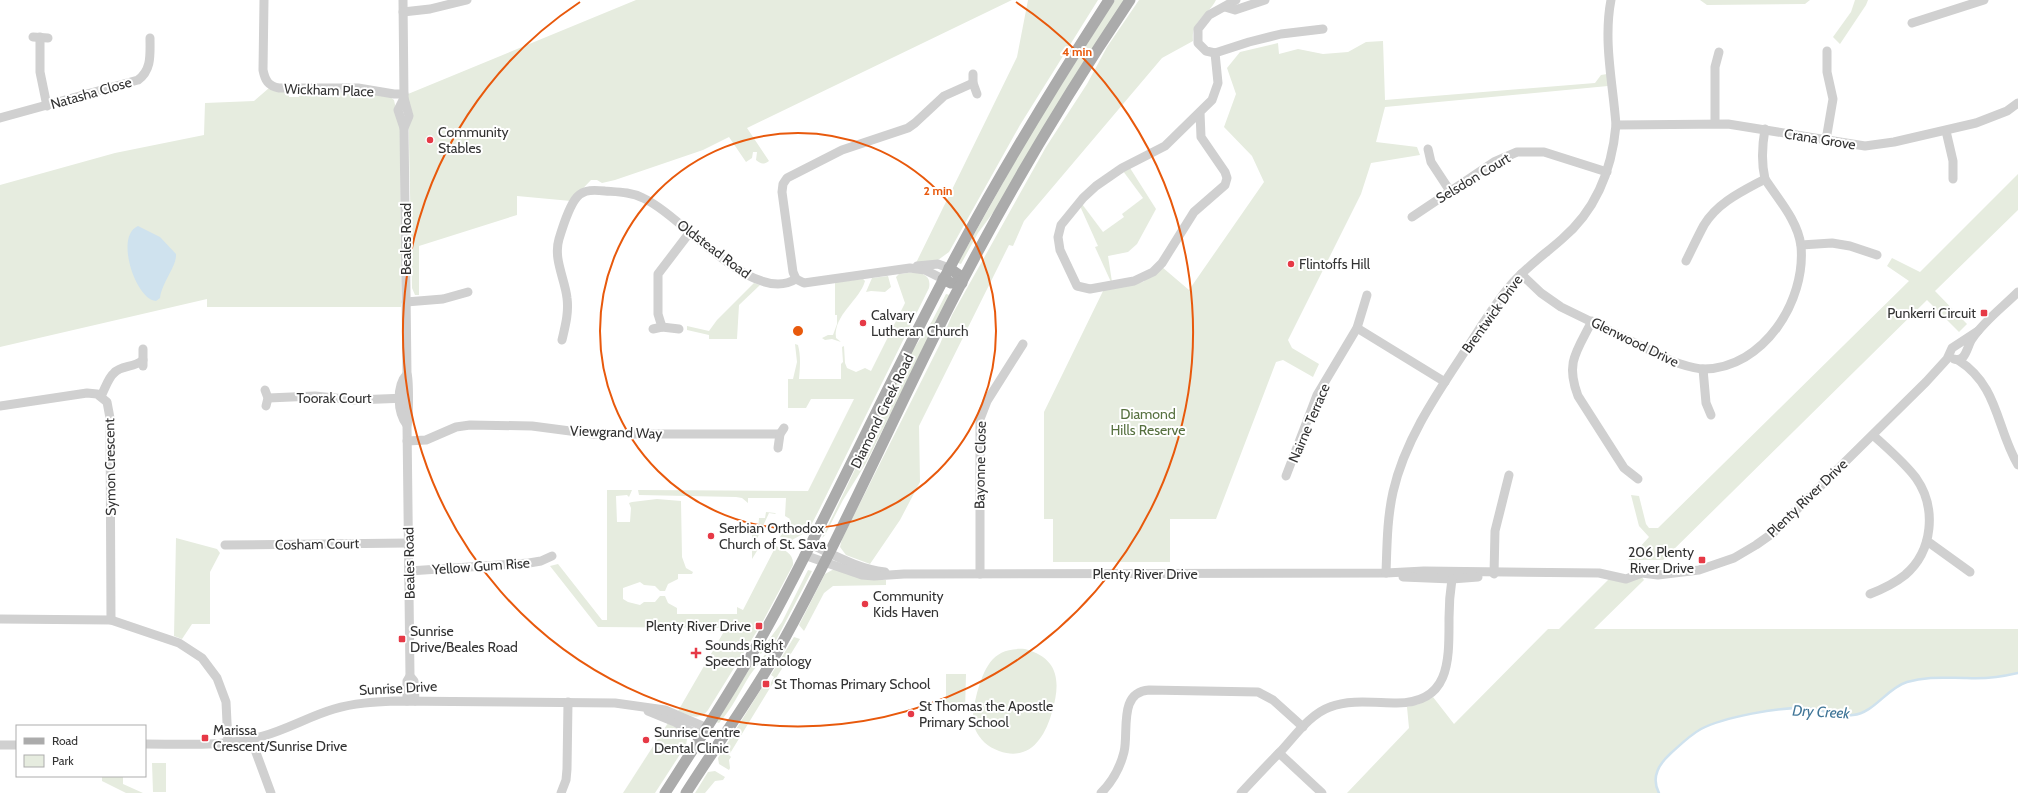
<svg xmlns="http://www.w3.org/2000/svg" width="2018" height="793" font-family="Cabin,sans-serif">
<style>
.green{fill:#e6ecdf}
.water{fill:#cfe2ee}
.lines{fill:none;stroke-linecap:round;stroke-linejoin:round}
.stream{stroke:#cfe2ee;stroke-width:2.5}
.minor{stroke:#d0d0d0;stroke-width:9}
.major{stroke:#ababab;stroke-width:11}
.ring{fill:none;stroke:#e8590c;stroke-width:2}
.poi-dot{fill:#e63946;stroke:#fff;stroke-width:1.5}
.labels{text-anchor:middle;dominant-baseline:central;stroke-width:4;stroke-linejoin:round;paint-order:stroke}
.street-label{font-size:14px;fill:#333;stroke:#fff}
.poi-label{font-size:14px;fill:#333;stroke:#fff;text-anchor:start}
.park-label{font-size:14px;fill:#56703f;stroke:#fff}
.water-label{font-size:15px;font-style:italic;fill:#3f7597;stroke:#fff}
.centre{fill:#e8590c;stroke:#fff;stroke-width:2}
.ring-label{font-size:12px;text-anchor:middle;font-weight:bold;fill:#e8590c;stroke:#fff;stroke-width:4;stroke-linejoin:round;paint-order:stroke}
</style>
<rect width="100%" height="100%" fill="#fff"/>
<g class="green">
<path d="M636,0H1012L747,128L769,161C763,165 761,164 756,160L757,152H753L752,158L746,162L729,137L703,150L615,180L602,183L597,180H591L571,201L517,196V215L419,246V295H415L412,288L408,94Z"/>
<path d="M1028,0H1098L1020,125L949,252L938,260L916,263L1017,57Z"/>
<path d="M1115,0H1124L998,206L978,233L961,264L958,263L1032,131Z"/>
<path d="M1139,0H1216C1208,16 1191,20 1193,41L1162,58L1024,221L1013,246L1009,245L919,426L920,482L900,520L870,564L846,555L840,547L842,539L940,344L952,315L1046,147L1087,84L1107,47Z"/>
<path d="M1700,0H1810L1805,4L1707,5Z"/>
<path d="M1855,0H1868L1866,5L1840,44L1833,37L1851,12Z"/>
<path d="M1383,41L1385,100L1595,83L1601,75L1607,74L1608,86L1385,107L1376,142L1417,147L1420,155L1371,163L1361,194L1288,340L1292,348L1319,364L1313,377L1283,360L1276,362L1216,519H1170V562H1053V519H1044V412L1104,289L1143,282L1162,267L1189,290L1264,182L1252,156L1224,127L1236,94L1227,68L1240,52L1278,43L1279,54L1298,49L1323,54L1348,52L1366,42Z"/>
<path d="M269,88L289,91V97H299V91H350L390,97L394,100L400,128L401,307H207V299L0,347V185L115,153L204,135L205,103L254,101Z"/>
<path d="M1130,168L1156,209L1137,244L1128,252L1108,256L1112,282H1111L1095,247L1098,246L1080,206L1082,204L1103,232L1124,217L1122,214L1143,198L1123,171Z"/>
<path d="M2018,174V210L1935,291L1967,324L1959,332L1927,300L1663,560H1628L1649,537L1639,526L1631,495L1639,496L1646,524L1649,528H1658L1909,281L1887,266L1892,258L1920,272Z"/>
<path d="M916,272C926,274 931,278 929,288L818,512L808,531L792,540L780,537L790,519L785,516L786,498H748V503L742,498L736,497L639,495L638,490L808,491L854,399H811L806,408H788V379H793L797,362L795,344L798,345C801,356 800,367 799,379H841V364L843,362L842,347L844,346L845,363L847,368L856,372L865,368L871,371L905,303L896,277L899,274Z"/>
<path d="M888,276L891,287L885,292L871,291L866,292L872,278Z"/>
<path d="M863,279L865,281C860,300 833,315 836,338L841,342L832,339L825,340L822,338L828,335H833L837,324V315H835V282Z"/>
<path d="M754,283L760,285L739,305L737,339H709V335L687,330V326L709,331L717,320Z"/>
<path d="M946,294L950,295L866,463L843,500L825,535L822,538L911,353L932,321Z"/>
<path d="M607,490H632L629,497L627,495L616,496L617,522H630L631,508L629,503L632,502L657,499L681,501L682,557L686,568L693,572L692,574H678V579L668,584L665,591H660L655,586L644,585L640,582L623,588V599L628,602L640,605L644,602H655L660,596H665L668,603L677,608V614H737V607L743,610L776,546C785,550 794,554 793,565L762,623L708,710C699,722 689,715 678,711L726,628L598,627L550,566L558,564L602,620H607Z"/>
<path d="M766,512L775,513L776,514L769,513L755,543L760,546L752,559V531H758L759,518H765Z"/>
<path d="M176,538L217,549L220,553L210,572V624H192L182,639L174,636Z"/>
<path d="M834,569L873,580H886V585L833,586L824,593L804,631L799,625L825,574Z"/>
<path d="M808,570L812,571L774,644L769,641L761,654L759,653L782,622Z"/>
<path d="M1611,577H1642L1644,580L1594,629H2018V673C2001,677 1984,679 1967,678C1946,678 1927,676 1907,682C1887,688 1874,713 1853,715C1837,717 1821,709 1805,708C1779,707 1724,717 1701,729C1690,735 1680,745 1670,754C1658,765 1651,778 1659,793H1347L1409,728L1407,707L1419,704L1433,697L1454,724L1548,629H1559Z"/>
<path d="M794,637L800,639L729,755L731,757L729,760L730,768L729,770L719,764L718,758L763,686L768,688L774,677L771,675Z"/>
<path d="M770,646L772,647C766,658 757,665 750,675C740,691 732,709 719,723L716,722L757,657L762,659Z"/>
<path d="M1025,649C1059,658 1061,682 1052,712C1045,737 1030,762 999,751C988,747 980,740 975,729C971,717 974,705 977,693C985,666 993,647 1025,649Z"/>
<path d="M946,674H966L965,712H946Z"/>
<path d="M668,723L686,733L687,739L686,745L655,793H623Z"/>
<path d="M152,763H166V792H153Z"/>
<path d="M715,771L725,777L723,780L715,781L705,793H695L708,772Z"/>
<path d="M102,776H123V784L143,793H126L102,781Z"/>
</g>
<path class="water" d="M138,226L160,237L176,254C177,266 162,282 160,298L156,301C136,300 114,236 138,226Z"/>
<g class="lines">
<path class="stream" d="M1659,793C1651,778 1658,765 1670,754C1680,745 1690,735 1701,729C1724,717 1779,707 1805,708C1821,709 1837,717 1853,715C1874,713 1887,688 1907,682C1927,676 1946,678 1967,678C1984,679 2001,677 2018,673"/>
<g class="minor">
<path d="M264,0L263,70C265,80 268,86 279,88H358L394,94H404"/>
<path d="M403,0L404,98L409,116L404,128"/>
<path d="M1236,0L1209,15L1198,29V43L1206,51L1215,53L1249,42L1281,34L1323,29"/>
<path d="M1225,7L1235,10L1265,0"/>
<path d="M403,12L430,9L467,0"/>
<path d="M1912,23L1984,0"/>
<path d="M33,37L48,38"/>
<path d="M40,37V72L47,106"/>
<path d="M973,74V83L977,94"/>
<path d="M404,98L398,110L404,128L407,374C409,379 409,418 407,425L410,676L414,681L415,701"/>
<path d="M1200,112L1201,137L1225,172L1227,178L1225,185L1194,212L1162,263L1153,272L1134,281L1090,289L1077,286L1060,250L1058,237L1061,225L1083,198L1096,186L1122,168L1165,146L1212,100L1218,83L1215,53"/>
<path d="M0,118L138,80C152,70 150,54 150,38"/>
<path d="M1715,123V67L1719,52"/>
<path d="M1616,125L1728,124L1865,146L1894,142L1976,123L2007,111L2018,103"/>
<path d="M1946,131L1953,161V179"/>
<path d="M1826,140L1833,99L1827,72V51"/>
<path d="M1428,149L1431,162L1450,191"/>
<path d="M1412,217L1494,162L1517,152H1544L1607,172"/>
<path d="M1801,245L1832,243L1850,246L1877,255"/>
<path d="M1686,261C1692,249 1698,236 1704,225C1718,202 1743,191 1765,179"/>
<path d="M917,266L938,264L949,268"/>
<path d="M1521,274L1541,293L1561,307L1674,362C1684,365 1693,369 1704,369C1764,368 1806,301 1801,246C1798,221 1778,199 1765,179C1761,162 1762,146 1765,129"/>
<path d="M796,279L793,272L782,192L783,184L787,178L842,150L908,128L915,123L944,96L973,83"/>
<path d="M406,302L443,299L468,292"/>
<path d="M1592,321C1577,351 1565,362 1578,396L1624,468L1638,479"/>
<path d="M662,327L658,314V274L690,232"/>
<path d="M1357,328L1445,382"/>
<path d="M653,329L662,327L679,329"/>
<path d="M562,340C565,327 569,313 567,298C565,279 553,259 559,239C562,229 570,205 577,197C584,189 595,190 605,191C618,192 631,192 643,198C683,216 752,306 796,279L804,283L910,268L925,270L943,279"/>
<path d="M1954,359C1966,363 1967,346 1972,339C1984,321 2003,307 2018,292"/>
<path d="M1958,360C1999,386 1996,428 2018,465"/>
<path d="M143,366V349"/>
<path d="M1703,369L1706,403L1711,415"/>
<path d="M407,374C396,386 397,412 407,425"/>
<path d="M265,390L268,398L266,406"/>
<path d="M101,396C105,389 108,378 114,373C121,365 134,368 143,360"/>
<path d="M268,398L315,396L355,400L407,398"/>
<path d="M0,406L87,393L97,394L107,402L110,418L111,620"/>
<path d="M407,441L426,440L456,427L470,425L532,426L593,434H780"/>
<path d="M778,448L780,434L784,428"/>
<path d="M1286,476L1317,395L1357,328L1367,295"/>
<path d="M1927,541L1970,572"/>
<path d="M810,544C834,555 858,569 885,572"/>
<path d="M225,545L408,543"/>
<path d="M804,555L862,575L874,576L904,574L1386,573L1424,571L1599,573L1626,579L1642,573L1658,575L1699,570L1734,558L1756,545L1773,533L1926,382L1947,359L1952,348L1978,331"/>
<path d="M409,571L529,563L541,561L552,556"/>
<path d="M1386,573C1387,546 1387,519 1393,492C1405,439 1438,392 1467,348C1481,327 1494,305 1510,286C1526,267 1544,255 1562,239C1596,210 1612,169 1616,125C1613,84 1603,41 1611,0"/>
<path d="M980,574V419L987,401L1023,344"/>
<path d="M1494,574L1495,531L1509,475"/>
<path d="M1403,577L1452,579L1478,577"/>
<path d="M1870,594C1883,589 1895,583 1905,575C1933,551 1937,508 1916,478C1904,462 1887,448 1873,435"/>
<path d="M0,619L111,620L179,643L202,658L217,678L226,702L228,743"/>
<path d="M407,701V681L410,676"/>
<path d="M648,711L675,722L701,737"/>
<path d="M251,739L271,793"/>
<path d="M145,744C184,744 225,747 263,736C288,729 310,716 334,709C354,703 374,702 395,701L615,703L665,710L707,728"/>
<path d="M0,745H17"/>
<path d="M1279,753L1322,793"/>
<path d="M561,793L566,780L567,769L568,702"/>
<path d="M1101,793C1112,782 1120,768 1124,752C1129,732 1118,692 1149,690L1258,692L1273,700L1303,727"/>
<path d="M1241,793C1254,779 1267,765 1281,751C1295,736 1310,714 1330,707C1350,699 1376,703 1397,703C1451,703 1449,659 1449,618C1449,605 1450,592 1452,579"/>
</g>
<g class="major">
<path d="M943,279L951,283H962L959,275L949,268"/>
<path d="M665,793C706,729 748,665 783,598C840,490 891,378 948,271C997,178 1052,88 1109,0"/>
<path d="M686,793C717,744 752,697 780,647C842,535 893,417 951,303C1004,199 1065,97 1130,0"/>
</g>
</g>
<g class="ring">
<circle cx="798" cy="331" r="198"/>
<path d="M1016 2A395 395 0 1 1 580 2"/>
</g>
<g class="poi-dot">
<circle cx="430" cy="140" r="4"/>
<circle cx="1291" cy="264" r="4"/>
<rect x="1980" y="309" width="8" height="8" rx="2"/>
<circle cx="863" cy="323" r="4"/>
<circle cx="711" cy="536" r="4"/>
<rect x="1698" y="556" width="8" height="8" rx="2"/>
<circle cx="865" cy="604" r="4"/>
<rect x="755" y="622" width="8" height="8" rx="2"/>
<rect x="398" y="635" width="8" height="8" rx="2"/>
<path d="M694 647h4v4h4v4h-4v4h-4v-4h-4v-4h4z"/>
<rect x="762" y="680" width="8" height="8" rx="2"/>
<circle cx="911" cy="714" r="4"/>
<rect x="201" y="734" width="8" height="8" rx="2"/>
<circle cx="646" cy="740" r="4"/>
</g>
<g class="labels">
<g class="street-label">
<text transform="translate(329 90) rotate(2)">Wickham Place</text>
<text transform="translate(91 93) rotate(-16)">Natasha Close</text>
<text transform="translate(1820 139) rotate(9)">Crana Grove</text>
<text transform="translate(1473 178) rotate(-31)">Selsdon Court</text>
<text transform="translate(406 239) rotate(-90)">Beales Road</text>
<text transform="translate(714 249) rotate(37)">Oldstead Road</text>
<text transform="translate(1492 314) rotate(-54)">Brentwick Drive</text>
<text transform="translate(1635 342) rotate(26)">Glenwood Drive</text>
<text x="334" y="398">Toorak Court</text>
<text transform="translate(882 411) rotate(-64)">Diamond Creek Road</text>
<text transform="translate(1309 423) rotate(-67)">Nairne Terrace</text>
<text transform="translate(616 432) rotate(2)">Viewgrand Way</text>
<text transform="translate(980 465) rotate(-89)">Bayonne Close</text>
<text transform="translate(110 467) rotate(-91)">Symon Crescent</text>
<text transform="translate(1807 498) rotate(-44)">Plenty River Drive</text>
<text transform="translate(317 544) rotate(-1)">Cosham Court</text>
<text transform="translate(409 563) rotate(-91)">Beales Road</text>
<text transform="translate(481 566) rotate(-4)">Yellow Gum Rise</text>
<text x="1145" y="574">Plenty River Drive</text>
<text transform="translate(398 688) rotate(-3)">Sunrise Drive</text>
</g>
<g class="poi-label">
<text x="438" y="132">Community<tspan x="438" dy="16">Stables</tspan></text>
<text x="1299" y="264">Flintoffs Hill</text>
<text x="1976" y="313" text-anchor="end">Punkerri Circuit</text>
<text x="871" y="315">Calvary<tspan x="871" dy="16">Lutheran Church</tspan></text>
<text x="719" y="528">Serbian Orthodox<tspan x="719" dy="16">Church of St. Sava</tspan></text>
<text x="1694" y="552" text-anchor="end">206 Plenty<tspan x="1694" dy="16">River Drive</tspan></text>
<text x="873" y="596">Community<tspan x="873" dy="16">Kids Haven</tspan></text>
<text x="751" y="626" text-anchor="end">Plenty River Drive</text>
<text x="410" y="631">Sunrise<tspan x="410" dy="16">Drive/Beales Road</tspan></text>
<text x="705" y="645">Sounds Right<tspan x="705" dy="16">Speech Pathology</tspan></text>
<text x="774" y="684">St Thomas Primary School</text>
<text x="919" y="706">St Thomas the Apostle<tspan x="919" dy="16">Primary School</tspan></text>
<text x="213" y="730">Marissa<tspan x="213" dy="16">Crescent/Sunrise Drive</tspan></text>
<text x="654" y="732">Sunrise Centre<tspan x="654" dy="16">Dental Clinic</tspan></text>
</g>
<g class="park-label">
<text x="1148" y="414">Diamond<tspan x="1148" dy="16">Hills Reserve</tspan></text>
</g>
<g class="water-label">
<text transform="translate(1821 712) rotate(3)">Dry Creek</text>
</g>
</g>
<circle cx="798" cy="331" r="6" class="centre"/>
<g class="ring-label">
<text x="1077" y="56">4 min</text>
<text x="938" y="195">2 min</text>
</g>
<rect x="16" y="725" width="130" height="52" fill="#ffffff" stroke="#adadad"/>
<rect x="24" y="738" width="20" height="6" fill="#ababab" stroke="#adadad"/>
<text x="52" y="745" font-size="12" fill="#333333">Road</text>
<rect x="24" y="755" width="20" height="12" fill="#e6ecdf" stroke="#adadad"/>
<text x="52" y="765" font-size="12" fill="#333333">Park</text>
</svg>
